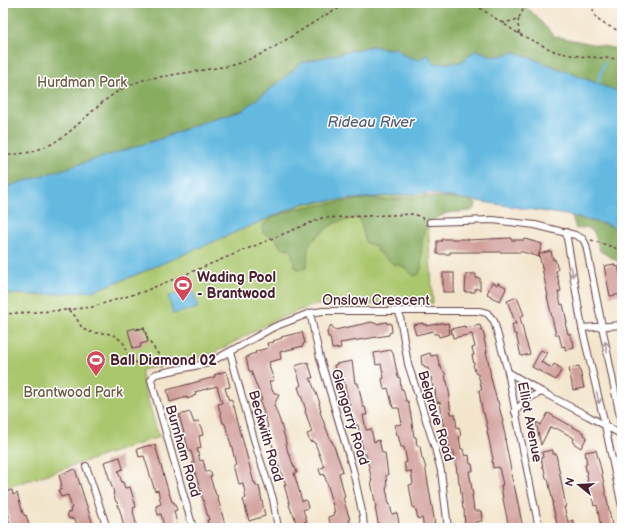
<svg xmlns="http://www.w3.org/2000/svg" width="625" height="531" font-family="'Balsamiq Sans',sans-serif">
<style>
.green{fill:#abc76e;stroke:#7a734c}
.forest{fill:#88ac61;stroke:#696646}
.water{fill:#64b9e0;stroke:#576c86}
.lines{fill:none;stroke-linecap:round;stroke-linejoin:round}
.stream{stroke:#64b9e0;stroke-width:2.5}
.building{fill:#d09d99}
.minor-casing{stroke:#633d43;stroke-width:8}
.path{stroke:#633d43;stroke-width:1.5;stroke-dasharray:3 3;stroke-linecap:butt}
.minor{stroke:#fff;stroke-width:6}
.oneway{stroke:#ae9aa0}
.labels{text-anchor:middle;dominant-baseline:central;stroke-width:3;stroke-linejoin:round;paint-order:stroke}
.park-label{font-size:14px;fill:#6c5a42;stroke:#fff}
.poi-label{font-size:14px;font-weight:bold;fill:#4a1f2b;stroke:#fff;text-anchor:start}
.street-label{font-size:14px;fill:#4a1f2b;stroke:#fff}
.water-label{font-size:15px;font-style:italic;fill:#545d73;stroke:#fff}
</style>
<rect width="100%" height="100%" fill="#fff"/>
<filter id="ink" filterUnits="userSpaceOnUse"><feTurbulence type="fractalNoise" baseFrequency=".025" numOctaves="2"/><feDisplacementMap in="SourceGraphic" scale="8" xChannelSelector="R" yChannelSelector="G"/><feConvolveMatrix kernelMatrix="1 2 1 2 8 2 1 2 1" color-interpolation-filters="sRGB"/></filter>
<filter id="wash" filterUnits="userSpaceOnUse"><feTurbulence type="fractalNoise" baseFrequency=".012" numOctaves="4" result="noise"/><feDisplacementMap in="SourceGraphic" scale="16" xChannelSelector="R" yChannelSelector="G"/><feGaussianBlur stdDeviation="0.9" result="paint"/><feColorMatrix in="noise" values="0 0 0 0 0 0 0 0 0 0 0 0 0 0 0 0 0 1.4 0 .05"/><feComposite in="paint" operator="in"/></filter>
<g filter="url(#wash)">
<rect width="100%" height="100%" fill="#f3e5cc"/>
<path class="green" d="M426,193L433,303L400,305L327,303L311,306L275,320L208,356L142,370V381L159,437L3,489V294L39,295L133,276L304,203Z"/>
<g class="forest">
<path d="M3,3H520L531,11L554,36L622,50V93L515,52L496,57L476,50L461,62L434,64L419,61L403,55L397,49H387L371,46L301,63L283,79L243,110L211,119L157,140L11,186L3,188Z"/>
<path d="M427,196L467,199L476,203L475,208L471,211L447,213L426,223L422,242L421,269L419,274L414,276L402,266L393,264L377,251L376,246L366,243L359,217L335,223L318,235L308,246L307,266L302,269H297L294,265L291,249L281,248L276,239L263,233L262,228L264,224L273,217L298,208L372,198L384,200Z"/>
<path d="M572,216L609,225L622,232V264L600,251L594,232L587,227L576,229Z"/>
</g>
<g class="water">
<path d="M371,46L387,49L397,48L403,55L419,60L428,54L434,64L461,62L476,50L496,57L515,52L622,93V232L609,225L572,216L426,193L304,203L133,276L93,291L39,295L3,294V188L157,140L211,119L243,110L283,79L301,63Z"/>
<path d="M193,290L198,308L173,314L168,296Z"/>
</g>
<g class="lines">
<path class="stream" d="M598,83L604,63"/>
</g>
<g id="blocks">
<g class="building">
<path d="M511,238V240H524L525,239L542,244L539,254L551,251L553,260L555,259L558,270L556,271L561,291L558,292L561,305L563,304L565,313L567,323H565L568,334H570L571,340H573L574,348L565,350V346L562,347L559,335H556L547,296H548L539,254V257L523,252H450V254H437V241H442V239H468V240Z"/>
<path d="M614,264L615,267L618,266L620,275L622,274V294L610,296L604,266Z"/>
<rect x="443" y="273" width="11" height="19"/>
<path d="M466,274H476V278H480V290L475,288V292H465Z"/>
<path d="M492,282L497,285L498,283L506,287L505,288L506,289L500,301L491,297V296L487,294Z"/>
<path d="M517,297L524,315L520,317L525,338L530,354L521,356L516,334H514L512,324H516L507,301Z"/>
<path d="M372,322L373,323H375L376,324L387,322V324L391,323L392,332L389,333V335L340,343L341,348L332,349L330,337H328L327,332L331,325L335,330Z"/>
<path d="M423,323V325L426,324V326L441,323H443V324L448,323L450,334L439,337L438,334H434L433,331L416,335L413,325Z"/>
<path d="M480,325L482,332H483L485,338L484,339L487,352H486L489,365L491,378L497,401H498L499,406L503,422H502L506,439L505,440L512,475H511L515,489L523,528H509L503,499L501,485H503L499,467L493,468L492,460L493,459L487,431L488,430L484,413H483L481,404L479,390H482L478,374H476L473,365L474,364L472,355H474L472,348L475,347L472,334L453,338L451,329L465,326V328Z"/>
<path d="M135,328L136,330L144,328L148,342L140,344L141,347L133,349L128,330Z"/>
<path d="M302,332L305,343L303,344V346L280,352L281,359L269,362L270,365L269,366L274,380L269,382L273,392L279,395L274,405L280,421L285,438L288,453H289L294,467H295L297,473H294L302,501L306,500L308,508L303,510L307,521L304,522L306,528H298L293,513H292L289,505H290L284,485H286L278,464L267,427H268L267,423L260,401L262,400L251,371H249L246,357H249V355L256,353L255,352L257,351L268,348L267,343L274,342L273,341L282,338L281,337Z"/>
<path d="M391,350L392,352L393,353L398,377L400,378L401,389H403L406,401H408L411,416L414,437H416L417,446H420L422,459H423L425,465L435,524H433V528H424L422,518L418,519L415,507L413,508L409,485L413,484L411,471L406,472L404,463L407,462L404,447H401L398,435H397L395,425L402,424L399,408H393L388,388L384,389L382,379L384,378L381,364L376,365L374,353Z"/>
<path d="M541,350L547,353L541,362L552,368L554,364L562,369L556,380L532,367Z"/>
<path d="M430,353L431,356L437,355L440,367H441L442,370L445,373L446,381H447L450,397L449,398L451,414H455L457,428L459,427L461,436L459,437L461,449H463L465,456L469,455L470,464H472L473,471H469L473,495H472L474,511H481L482,521L475,522V528H465L464,509H463L460,484H459L458,473H457L454,451L450,452L447,435H445L440,402L437,403V399H436L435,389H433L431,377L429,378L428,368H425L424,365H422L421,356Z"/>
<path d="M352,361L355,383H358L363,407H365L367,415H363L366,430L371,429L374,442L379,440L382,453H385L388,475H386L387,487L386,488L389,504H390L392,514L397,513L399,523L392,524V525L380,527L379,523H378L375,507H376L371,481H372L366,454H364L358,425H356L355,420H353L350,404H349L342,373L336,374L334,365H336V364Z"/>
<path d="M308,362L313,378H310L320,403H319L321,411L320,412L331,441H332L343,471L339,473L345,497L343,498L350,520H349L351,525L348,526L349,528H332L328,517L334,515L333,512H335L329,493H330L324,474L321,475L319,469L324,467L315,443H314L313,441L310,442L307,434L312,432L305,411L306,410L298,387L301,385L295,366Z"/>
<path d="M579,366L584,388L573,390L569,368Z"/>
<path d="M226,371L230,387L225,388L229,401L231,400L232,401L236,414L254,483L255,482L256,486H259L265,516L249,521L243,499L246,498L243,483L239,484L234,465H236L233,452L225,424L224,423H223L218,404L222,403L217,386L195,392L196,395L193,396V397L187,399V397L170,402L167,390L215,377L214,375Z"/>
<path d="M190,412L194,423L199,421L200,427H201L203,435L199,436L201,448L197,449L200,461L203,460L206,472L210,471L212,476L210,477L216,495H217L225,525L216,528H209L207,520H209L205,507L193,465L192,463H194L191,451H189L179,415Z"/>
<path d="M548,413L584,433V435L587,437L581,448L573,443L574,438L556,428L555,429L550,427L541,445L536,422L541,425Z"/>
<path d="M150,445V446L155,445L168,490L172,502H174L177,510L174,511L178,528H169L168,526L164,527L161,514L158,515L156,506L161,504L158,490L155,491L144,456L139,457L137,449Z"/>
<path d="M553,450V454H556L566,507H564L568,522L573,520L575,528H558L552,503H553L548,479L546,478L544,468H543L541,457H543L542,452Z"/>
<path d="M596,450L601,469L612,525V527L608,528H601L597,505L594,506L590,486L588,487L587,480H588L585,465L587,464L585,452Z"/>
<path d="M120,457L123,469L118,471L122,483L123,482L125,488L130,487L136,507L133,508L134,510L133,511L137,528H124L121,514L117,502H116L113,493H114L104,462Z"/>
<path d="M75,469L93,525L83,528H80L79,525H77L75,519L72,520V518L69,519L67,513L71,512L70,509L72,508L68,495L61,497L58,490H61L60,486H62L59,475Z"/>
<path d="M12,490L13,495L17,493L23,513L25,516L26,515L30,528H11L8,518L9,517L3,493Z"/>
</g>
</g>
</g>
<g filter="url(#ink)">
<use href="#blocks" fill-opacity="0" stroke="#633d43" stroke-width="1"/>
<g class="lines">
<defs>
<g id="minor">
<path d="M430,222L493,220L535,225L575,235L583,239L586,245L622,427"/>
<path d="M566,232L582,328L605,425L622,507"/>
<path d="M399,311L408,364L435,448L441,471L448,528"/>
<path d="M310,313L320,358L353,470L363,516L364,528"/>
<path d="M582,328L622,325"/>
<path d="M230,352L238,382L257,450L273,499L278,528"/>
<path d="M508,372L542,392L588,416L622,435"/>
<path d="M515,412C524,401 529,397 542,392"/>
<path d="M86,466L107,528"/>
<path d="M193,528L151,380L153,376L156,374L209,363L274,327L310,313L323,311H479L487,313L494,321L508,372L520,435L539,528"/>
</g>
</defs>
<use href="#minor" class="minor-casing"/>
<g class="path">
<path d="M469,3L480,8L519,34L556,52L571,55L587,57L622,59"/>
<path d="M593,3C591,24 609,24 622,33"/>
<path d="M502,23C520,20 519,19 526,3"/>
<path d="M519,34L518,23L519,18"/>
<path d="M3,156L32,152L52,144L68,133L104,101L118,91L132,84L146,79L229,66L243,62L268,51L329,13L346,5L353,3"/>
<path d="M591,240L613,247L622,251"/>
<path d="M67,310L92,307L145,291L322,218L414,214L424,219"/>
<path d="M3,314L67,310C69,311 72,312 74,315C78,319 79,326 85,330C94,335 106,331 115,336C118,338 122,341 124,344C129,354 127,361 141,364C147,365 153,362 159,362L163,364V367"/>
<path d="M137,329L144,327L148,340L159,355L163,364"/>
</g>
<use href="#minor" class="minor"/>
</g>
<defs><path id="oneway-shaft" d="M-6 0H5M1.5-3L5.5 0L1.5 3" fill="none" stroke-width="1.6" stroke-linecap="round" stroke-linejoin="round"/></defs>
<g class="oneway">
<use href="#oneway-shaft" transform="translate(572 271) rotate(80)"/>
<use href="#oneway-shaft" transform="translate(606 347) rotate(-101)"/>
<use href="#oneway-shaft" transform="translate(598 398) rotate(77)"/>
</g>
</g>
<defs>
<symbol id="stadium-pin" viewBox="-11 -11 22 30"><path d="M0 17L-7.5 6A9.5 9.5 0 1 1 7.5 6Z" fill="#d1495b" stroke="#fff"/><path d="M0-5a6.5 5 0 1 0 0 10a6.5 5 0 1 0 0-10ZM-3.5-1.8h7v3.6h-7Z" fill="#fff"/></symbol>
</defs>
<g fill-rule="evenodd">
<use href="#stadium-pin" x="172" y="274" width="22" height="30"/>
<use href="#stadium-pin" x="85" y="349" width="22" height="30"/>
</g>
<g class="labels">
<g class="park-label">
<text x="82" y="82">Hurdman Park</text>
<text x="73" y="392">Brantwood Park</text>
</g>
<g class="poi-label">
<text x="197" y="277">Wading Pool<tspan x="197" dy="16">- Brantwood</tspan></text>
<text x="110" y="360">Ball Diamond 02</text>
</g>
<g class="street-label">
<text x="376" y="300">Onslow Crescent</text>
<text transform="translate(436 416) rotate(73)">Belgrave Road</text>
<text transform="translate(350 417) rotate(73)">Glengarry Road</text>
<text transform="translate(530 422) rotate(79)">Elliot Avenue</text>
<text transform="translate(266 436) rotate(74)">Beckwith Road</text>
<text transform="translate(183 451) rotate(74)">Burnham Road</text>
</g>
<g class="water-label">
<text x="371" y="122">Rideau River</text>
</g>
</g>
<rect width="625" height="531" fill="none" stroke="#fff" stroke-width="16"/>
<g transform="translate(579 485) rotate(288)" stroke="#ffffff" stroke-width="3" paint-order="stroke">
<path d="M0-3L7 15L0 10L-7 15Z" fill="#4a1f2b"/>
<text y="-6" font-size="11" font-weight="bold" text-anchor="middle" fill="#4a1f2b">N</text>
</g>
</svg>
